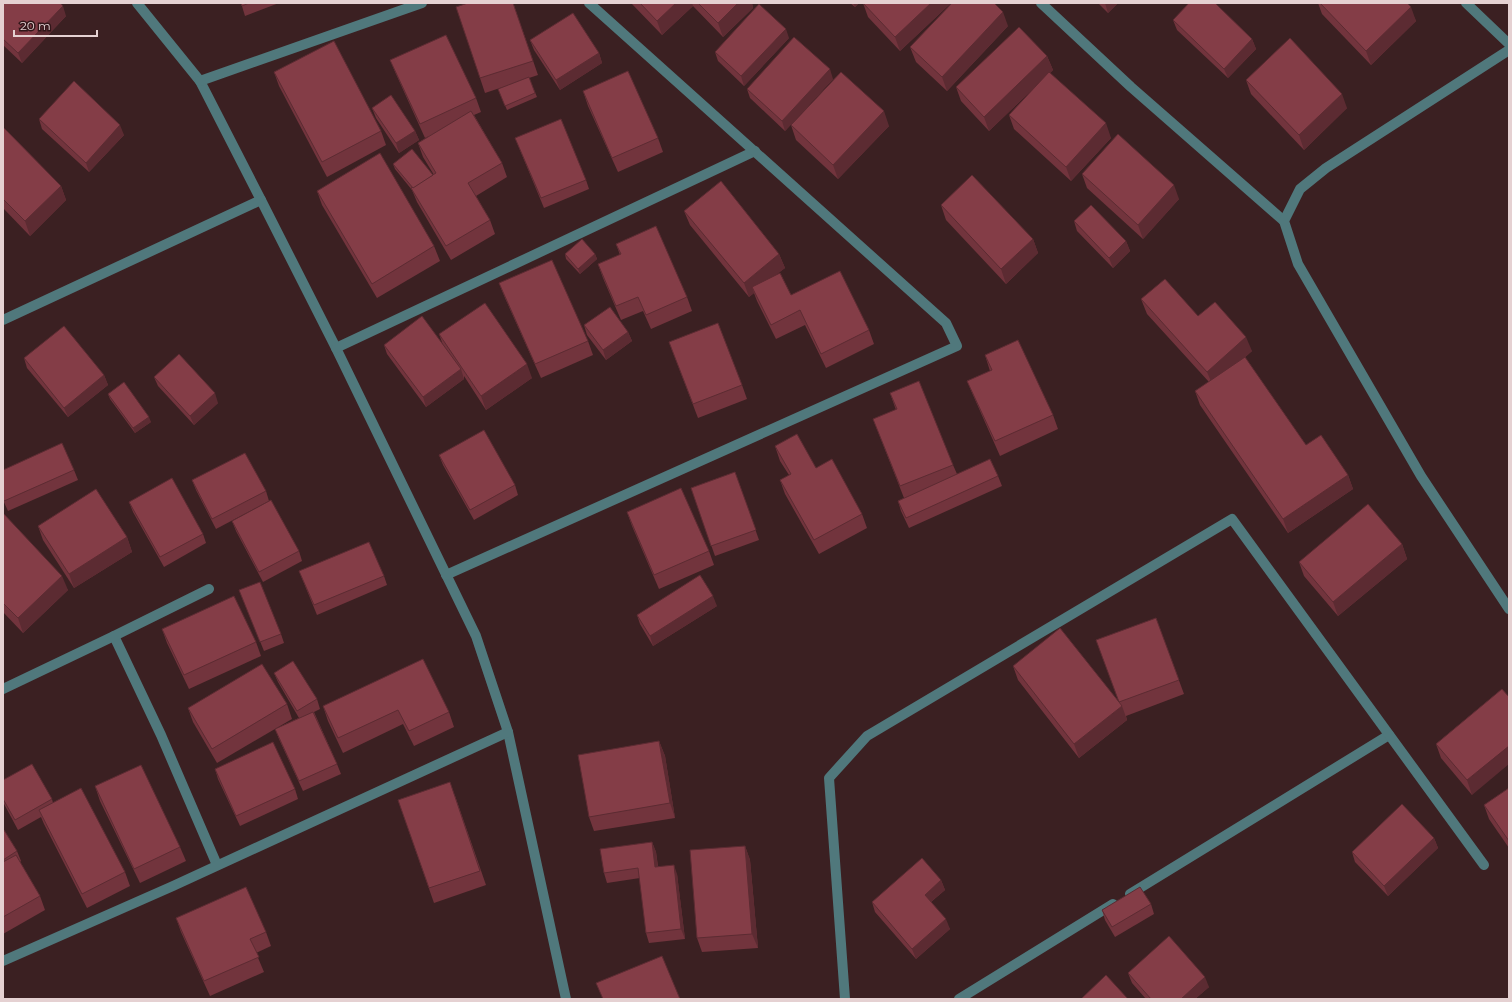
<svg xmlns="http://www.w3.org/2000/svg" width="1512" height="1002" font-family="Montserrat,sans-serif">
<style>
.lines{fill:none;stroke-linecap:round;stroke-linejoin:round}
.minor{stroke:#50787c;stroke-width:10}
.wall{fill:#72343d}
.shaded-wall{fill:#5c2b32}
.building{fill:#843d47;stroke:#5c2b32}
</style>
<rect width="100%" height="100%" fill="#3b2022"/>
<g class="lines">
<g class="minor">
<path d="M137,3L200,81L261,200L336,348L476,636L508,732L566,999"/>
<path d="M1041,3L1131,87L1284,221"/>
<path d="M1466,3L1509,44"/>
<path d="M1509,50L1326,168L1300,189L1284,221L1298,264L1421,476L1509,609"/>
<path d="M200,81L422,3"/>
<path d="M3,320L261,200"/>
<path d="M336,348L755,151"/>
<path d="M446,575L957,346L946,323L589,3"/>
<path d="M114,636L161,735L217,865"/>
<path d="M3,689L114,636L209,589"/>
<path d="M1130,894L1389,735"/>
<path d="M3,961L173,886L508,732"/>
<path d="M845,999L829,778L867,736L1232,519L1484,865"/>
<path d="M959,999L1113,904"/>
</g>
</g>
<g class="wall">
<path d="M3,3L66,16L22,63L3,45Z"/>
<path d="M241,3H279L245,16Z"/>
<path d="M513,3L538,75L529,78L537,97L507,110L498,89L509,85L485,93L480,78Z"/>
<path d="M631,3H752L753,8L723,37L693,6L662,35Z"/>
<path d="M850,3H859L855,7Z"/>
<path d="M863,3H951L900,51L868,17Z"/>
<path d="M1098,3H1118L1108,13Z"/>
<path d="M1318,3H1407L1416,21L1371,65L1322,14Z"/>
<path d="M1173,20L1252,39L1256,49L1228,78L1177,30Z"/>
<path d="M1008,26L947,91L916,62L910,47Z"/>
<path d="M789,38L744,86L718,61L715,52Z"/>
<path d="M530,40L599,53L602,63L560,90L534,50Z"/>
<path d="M1047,56L1053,70L1050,73L1111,138L1071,181L1014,129L1009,115L1036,86L989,131L961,101L956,87Z"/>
<path d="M390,60L476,98L481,112L474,115L502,163L507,177L476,196L490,220L495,234L451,260L417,202L412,190L395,169L393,164L434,175L423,157L418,143L429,136L425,138L396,74Z"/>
<path d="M274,72L381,131L386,145L327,177L279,86Z"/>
<path d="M833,79L785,131L750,98L747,89Z"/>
<path d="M1246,80L1347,108L1304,150L1251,94Z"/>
<path d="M583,91L658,138L663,152L618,172L588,106Z"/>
<path d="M372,108L415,131L419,140L399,153L376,118Z"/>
<path d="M39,119L124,135L89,172L42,129Z"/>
<path d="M791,125L889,126L838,179L796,140Z"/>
<path d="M3,127L61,186L66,200L30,236L3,208Z"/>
<path d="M515,138L586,180L589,189L544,208Z"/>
<path d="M1082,174L1179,199L1143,239L1087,188Z"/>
<path d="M317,191L434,246L440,261L377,298L322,205Z"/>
<path d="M941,205L1033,239L1038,253L1006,284L946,220Z"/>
<path d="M684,211L779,254L785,268L775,275L791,295L869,330L874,344L826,368L805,325L776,339L757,301L754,293L749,297L690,225Z"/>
<path d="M1074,221L1126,241L1130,251L1113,268L1077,231Z"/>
<path d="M616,244L687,297L692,311L651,329L643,311L621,320L603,278L598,264L620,255Z"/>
<path d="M565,254H595L597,259L580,274L566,259Z"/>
<path d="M499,283L588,341L593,355L541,378L505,298Z"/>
<path d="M1141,299L1198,316L1252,351L1244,358L1306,445L1348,475L1353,489L1288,533L1200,405L1195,391L1209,382L1147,314Z"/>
<path d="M584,325L628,332L632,341L606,360L587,335Z"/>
<path d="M439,334L532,378L486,410L464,376V379L426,407L387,354L384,345H443Z"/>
<path d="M669,342L742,385L747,399L698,418Z"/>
<path d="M985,355L1053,415L1058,429L1000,456L973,395L967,381L990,371Z"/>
<path d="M24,358L104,375L108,385L68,417L27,368Z"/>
<path d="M154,377L218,403L194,425L158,386Z"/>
<path d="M890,393L953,465L957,474L998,476L1002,486L909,528L901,511L898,501L904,498L873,419L896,410Z"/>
<path d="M108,394L151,422L135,433L110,399Z"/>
<path d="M775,446L816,468L862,514L867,528L819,554L785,494L780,480L789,475L780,461Z"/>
<path d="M439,455L515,485L518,495L474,520L443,465Z"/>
<path d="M3,470H74L78,480L8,511L3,500Z"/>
<path d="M735,472L759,540L715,556L691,488Z"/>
<path d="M192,480L266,491L269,501L216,529L196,490Z"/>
<path d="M129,502L203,534L206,543L164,567L133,512Z"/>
<path d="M627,512L709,551L714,565L659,589L632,526Z"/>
<path d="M3,513L68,590L23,633L3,612Z"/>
<path d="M232,521L299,551L302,561L263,582L236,531Z"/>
<path d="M38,526L127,537L132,552L74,588L43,540Z"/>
<path d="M1402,544L1407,559L1338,616L1304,576L1299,562Z"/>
<path d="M299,571L384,576L387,585L317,615Z"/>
<path d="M239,590L281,634L284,643L264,651Z"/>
<path d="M717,606L653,646L640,624L637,615Z"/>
<path d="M1156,618L1184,694L1126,716L1127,720L1079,758L1018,680L1013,666L1119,702Z"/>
<path d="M162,629L256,642L261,656L189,689L167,643Z"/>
<path d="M274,673L317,699L320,709L314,712L337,764L341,774L303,791L279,739L275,729L299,718L278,682Z"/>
<path d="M1502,689L1472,795L1441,758L1436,744Z"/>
<path d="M287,704L292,719L217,763L193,722L188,708Z"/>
<path d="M323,706L449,712L454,727L414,746L403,724L343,753L328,721Z"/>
<path d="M659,741L665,756L675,818L594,831L589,817Z"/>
<path d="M215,769L295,789L298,799L240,826L218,779Z"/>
<path d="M3,780L52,799L53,803L125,872L130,886L87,908L44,824L41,817L18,830L3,802Z"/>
<path d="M95,786L180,847L186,861L140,883L100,801Z"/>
<path d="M1509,788V848L1489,819L1484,805Z"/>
<path d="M455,796L486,885L434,903L398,800Z"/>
<path d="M3,830L17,851L21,861L20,862L40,896L45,910L3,934Z"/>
<path d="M1434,838L1438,848L1388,896L1355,862L1352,852Z"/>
<path d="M652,842L656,852L658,866L677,874L685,939L649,943L646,933L640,878L607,883L604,873Z"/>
<path d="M745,846L750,860L758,948L702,952L697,938Z"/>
<path d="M941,880L945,890L931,902L950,929L916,959L875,912L872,902Z"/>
<path d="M1151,904L1154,914L1115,937L1105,920L1102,910Z"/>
<path d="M176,918L266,932L271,946L256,953L264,972L210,996L181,932Z"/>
<path d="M1128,973L1209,987L1195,999H1146L1132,983Z"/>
</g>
<g class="shaded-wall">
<path d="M676,3H692L693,6L662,35L657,21Z"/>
<path d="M738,3H752L753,8L723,37L718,23Z"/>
<path d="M853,3H859L855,7Z"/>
<path d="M931,3H951L900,51L895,37Z"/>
<path d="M1105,3H1118L1108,13Z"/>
<path d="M63,6L66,16L22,63L18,53Z"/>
<path d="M1411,7L1416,21L1371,65L1366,51Z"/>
<path d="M1003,12L1008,26L947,91L942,77Z"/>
<path d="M786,29L789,38L744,86L741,76Z"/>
<path d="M1252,39L1256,49L1228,78L1224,69Z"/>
<path d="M599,53L602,63L560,90L556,80Z"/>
<path d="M1047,56L1053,70L989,131L984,117Z"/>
<path d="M830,69L833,79L785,131L782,121Z"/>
<path d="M1342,94L1347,108L1304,150L1299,135Z"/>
<path d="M884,111L889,126L838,179L833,165Z"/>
<path d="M1106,123L1111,138L1071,181L1066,167Z"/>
<path d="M120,125L124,135L89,172L86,163Z"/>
<path d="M415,131L419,140L399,153L396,143Z"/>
<path d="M1174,185L1179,199L1143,239L1138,225Z"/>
<path d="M61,186L66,200L30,236L25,221Z"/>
<path d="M1033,239L1038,253L1006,284L1001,269Z"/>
<path d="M1126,241L1130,251L1113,268L1109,258Z"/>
<path d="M595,254L597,259L580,274L578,269Z"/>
<path d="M779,254L785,268L755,292L752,287L754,293L749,297L744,283Z"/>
<path d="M628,332L632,341L606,360L603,350Z"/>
<path d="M1246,337L1252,351L1213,386L1207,372Z"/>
<path d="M527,364L532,378L486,410L481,396Z"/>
<path d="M461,369L464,379L426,407L423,397Z"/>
<path d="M104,375L108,385L68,417L64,408Z"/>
<path d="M215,393L218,403L194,425L190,416Z"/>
<path d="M149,417L151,422L135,433L133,428Z"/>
<path d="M1348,475L1353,489L1288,533L1283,519Z"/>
<path d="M127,537L132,552L74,588L69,574Z"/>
<path d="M1402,544L1407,559L1338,616L1333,602Z"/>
<path d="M62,576L68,590L23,633L18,618Z"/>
<path d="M713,596L717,606L653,646L650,636Z"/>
<path d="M1122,706L1127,720L1079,758L1074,744Z"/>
<path d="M659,741L665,756L675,818L670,803Z"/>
<path d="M1509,746V764L1472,795L1467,780Z"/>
<path d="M1434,838L1438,848L1388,896L1384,886Z"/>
<path d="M652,842L656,852L659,876L655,867Z"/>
<path d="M745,846L750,860L758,948L752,934Z"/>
<path d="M674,865L677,874L685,939L681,929Z"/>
<path d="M941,880L945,890L928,904L925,895Z"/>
<path d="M946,919L950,929L916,959L912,949Z"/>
<path d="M1205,977L1209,987L1195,999H1181Z"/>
</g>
<g class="building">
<path d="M3,3H60L63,6L18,53L3,39Z"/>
<path d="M241,3H249L242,6Z"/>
<path d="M468,3H513L533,61L480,78L456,7Z"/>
<path d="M640,3H676L657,21Z"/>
<path d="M698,3H738L718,23Z"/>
<path d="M863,3H931L895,37Z"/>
<path d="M952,3H994L1003,12L942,77L910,47Z"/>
<path d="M1189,3H1215L1252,39L1224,69L1173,20Z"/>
<path d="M1320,3H1407L1411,7L1366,51Z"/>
<path d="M759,4L786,29L741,76L715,52Z"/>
<path d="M573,13L599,53L556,80L530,40Z"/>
<path d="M1019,27L1047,56L984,117L956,87Z"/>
<path d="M446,35L476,98L420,124L390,60Z"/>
<path d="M794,37L830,69L782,121L747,89Z"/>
<path d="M1290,38L1342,94L1299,135L1246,80Z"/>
<path d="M334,41L381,131L322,162L274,72Z"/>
<path d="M628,71L658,138L612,158L583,91Z"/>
<path d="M841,72L884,111L833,165L791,125Z"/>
<path d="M1049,72L1106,123L1066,167L1009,115Z"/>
<path d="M529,77L535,93L505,106L498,89Z"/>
<path d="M74,81L120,125L86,163L39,119Z"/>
<path d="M391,95L415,131L396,143L372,108Z"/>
<path d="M471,111L502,163L468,183L490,220L446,246L411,188L436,173L418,143Z"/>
<path d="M561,119L586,180L541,198L515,138Z"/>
<path d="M3,127L61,186L25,221L3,199Z"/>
<path d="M1118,134L1174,185L1138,225L1082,174Z"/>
<path d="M412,149L433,175L413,188L393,164Z"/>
<path d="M380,153L434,246L372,284L317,191Z"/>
<path d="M972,175L1033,239L1001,269L941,205Z"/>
<path d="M721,181L779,254L744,283L684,211Z"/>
<path d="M1091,205L1126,241L1109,258L1074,221Z"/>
<path d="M656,226L687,297L646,315L638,297L616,306L598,264L621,254L616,244Z"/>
<path d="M582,239L595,254L578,269L565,254Z"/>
<path d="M552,260L588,341L535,364L499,283Z"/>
<path d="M840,271L869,330L821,354L800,310L771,325L752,287L780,273L791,295Z"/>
<path d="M1165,279L1198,316L1215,302L1246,337L1207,372L1141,299Z"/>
<path d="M485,303L527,364L481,396L439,334Z"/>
<path d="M610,307L628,332L603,350L584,325Z"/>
<path d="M422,316L461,369L423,397L384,345Z"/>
<path d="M718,323L742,385L693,404L669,342Z"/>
<path d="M64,326L104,375L64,408L24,358Z"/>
<path d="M1018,340L1053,415L995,441L967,381L992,370L985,355Z"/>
<path d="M179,354L215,393L190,416L154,377Z"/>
<path d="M1245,357L1306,445L1321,435L1348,475L1283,519L1195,391Z"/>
<path d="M919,381L953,465L900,486L873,419L897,409L890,393Z"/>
<path d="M124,382L149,417L133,428L108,394Z"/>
<path d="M484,430L515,485L470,510L439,455Z"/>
<path d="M797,434L816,468L832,459L862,514L814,540L780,480L791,474L775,446Z"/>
<path d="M62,443L74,470L4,501L3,498V470Z"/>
<path d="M245,453L266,491L212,519L192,480Z"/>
<path d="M990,459L998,476L906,518L898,501Z"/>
<path d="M735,472L756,530L711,546L691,488Z"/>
<path d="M172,478L203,534L160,557L129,502Z"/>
<path d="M681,488L709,551L654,575L627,512Z"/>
<path d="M96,489L127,537L69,574L38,526Z"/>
<path d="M271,500L299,551L259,572L232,521Z"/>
<path d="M1368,504L1402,544L1333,602L1299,562Z"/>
<path d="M3,513L62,576L18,618L3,603Z"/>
<path d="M369,542L384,576L314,605L299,571Z"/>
<path d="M700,575L713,596L650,636L637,615Z"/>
<path d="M260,582L281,634L260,642L239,590Z"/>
<path d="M234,596L256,642L184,675L162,629Z"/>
<path d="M1156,618L1179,680L1119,702L1122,706L1074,744L1013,666L1060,628L1119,702L1096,640Z"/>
<path d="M423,659L449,712L409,731L398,710L338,738L323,706Z"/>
<path d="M293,661L317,699L297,711L274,673Z"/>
<path d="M262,664L287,704L212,749L188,708Z"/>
<path d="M1502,689L1509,697V746L1467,780L1436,744Z"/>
<path d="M313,712L337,764L299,781L275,729Z"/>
<path d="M659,741L670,803L589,817L578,755Z"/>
<path d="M273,742L295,789L236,816L215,769Z"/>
<path d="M32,764L52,799L15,820L3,799V780Z"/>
<path d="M141,765L180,847L134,869L95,786Z"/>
<path d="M450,782L480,871L429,888L398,800Z"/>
<path d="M81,788L125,872L82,894L39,810Z"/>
<path d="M1509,788V841L1484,805Z"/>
<path d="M1402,804L1434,838L1384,886L1352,852Z"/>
<path d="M3,830H4L17,851L3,860Z"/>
<path d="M652,842L655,867L674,865L681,929L646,933L638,868L604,873L600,849Z"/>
<path d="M745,846L752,934L697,938L690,850Z"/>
<path d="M16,855L40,896L3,917V862Z"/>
<path d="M922,858L941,880L925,895L946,919L912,949L872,902Z"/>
<path d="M246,887L266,932L250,939L259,957L204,981L176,918Z"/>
<path d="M1140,887L1151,904L1112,927L1102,910Z"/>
<path d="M1169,936L1205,977L1181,999H1151L1128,973Z"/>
<path d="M662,956L680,999H603L596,983Z"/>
<path d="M1106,975L1128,999H1081Z"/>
</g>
<rect width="1512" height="1002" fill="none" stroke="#e5d1d2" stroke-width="8"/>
<path d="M14 30v6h83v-6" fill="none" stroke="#e5d1d2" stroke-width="2"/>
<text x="20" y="30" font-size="12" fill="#e5d1d2" stroke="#311619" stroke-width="3" paint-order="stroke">20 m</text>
</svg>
